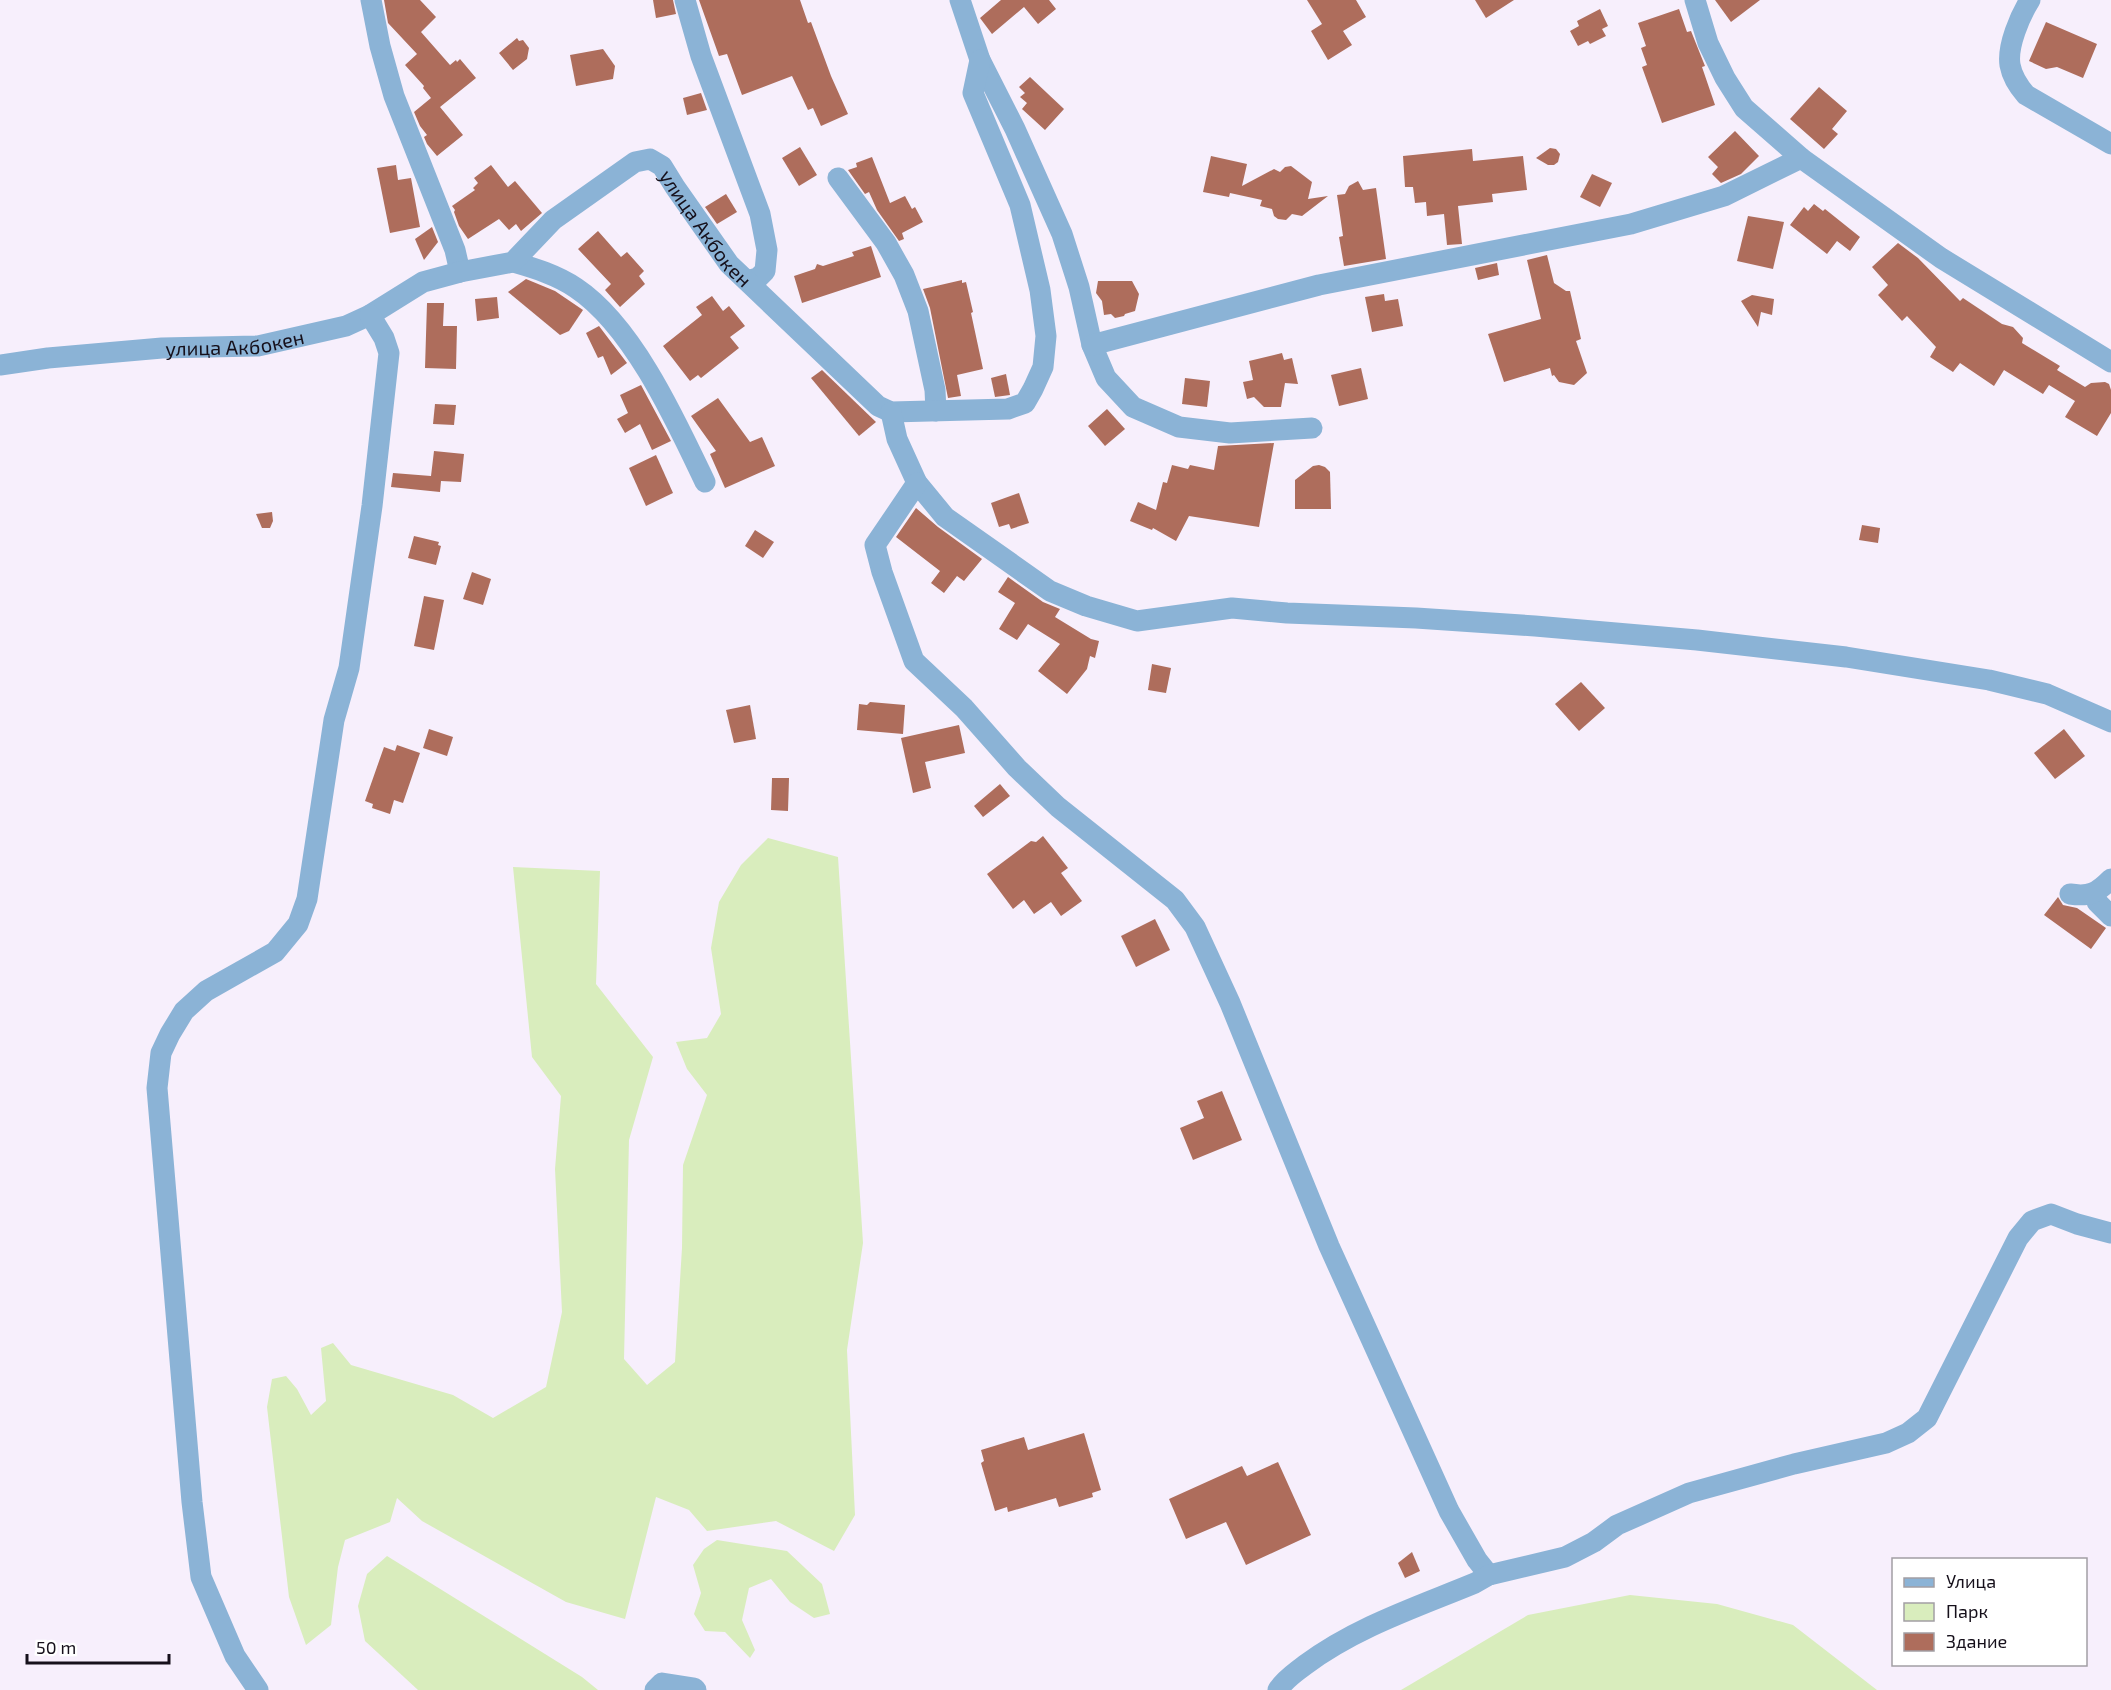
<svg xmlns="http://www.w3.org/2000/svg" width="2111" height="1690" font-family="'Exo 2',sans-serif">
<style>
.green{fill:#d9edbd}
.building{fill:#ae6d5c}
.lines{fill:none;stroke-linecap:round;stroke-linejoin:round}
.street{stroke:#8bb3d6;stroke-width:21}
.labels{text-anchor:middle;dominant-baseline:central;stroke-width:4.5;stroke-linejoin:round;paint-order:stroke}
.street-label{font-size:20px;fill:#16101b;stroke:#fff}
</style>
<rect width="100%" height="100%" fill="#f7effc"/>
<g class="green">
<path d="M768,838L838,857L863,1243L847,1350L855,1515L834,1551L776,1521L707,1531L689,1510L656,1497L625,1619L566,1602L422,1521L397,1498L390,1522L345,1540L338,1567L331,1625L306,1645L289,1597L267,1407L272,1379L286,1376L297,1389L311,1415L326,1401L321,1348L333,1343L351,1365L453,1395L493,1418L546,1387L562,1312L555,1169L561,1096L532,1057L513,867L600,871L596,984L653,1057L629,1140L624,1359L647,1385L675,1362L682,1248L683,1165L707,1095L687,1069L676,1042L707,1038L721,1014L711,948L719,902L741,865Z"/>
<path d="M717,1540L787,1551L822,1584L830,1614L814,1618L790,1602L771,1579L749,1588L742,1620L755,1650L750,1658L725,1632L705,1631L694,1614L701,1593L693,1565L704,1549Z"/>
<path d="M387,1556L582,1677L598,1690H418L365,1641L358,1606L367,1574Z"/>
<path d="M1630,1595L1717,1604L1793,1625L1877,1690H1401L1528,1615Z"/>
</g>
<g class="building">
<path d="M384,0H420L436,17L421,32L450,65L456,60L457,62L460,59L476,78L440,107L463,135L437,156L427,144L424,137L427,135L420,126L414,112L431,98L423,88L424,86L405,65L417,54L388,23Z"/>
<path d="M653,0H673L676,14L656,18Z"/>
<path d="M699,0H800L808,23L811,22L831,76L848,114L821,126L813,108L808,110L792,76L742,95L727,54L719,56Z"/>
<path d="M1001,0H1049L1056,9L1038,24L1024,7L992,34L980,18Z"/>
<path d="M1307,0H1356L1366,17L1343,31L1352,45L1328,60L1311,31L1322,24Z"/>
<path d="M1475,0H1514L1486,18Z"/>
<path d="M1715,0H1760L1731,22Z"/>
<path d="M1600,9L1608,26L1602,29L1606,36L1590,44L1588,41L1578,46L1570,31L1579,26L1577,21Z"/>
<path d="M1679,9L1687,32L1691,31L1705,66L1702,67L1715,105L1662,123L1642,67L1647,65L1641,48L1646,46L1638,23Z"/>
<path d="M2046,22L2097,44L2083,78L2057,67L2046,69L2029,61Z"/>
<path d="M517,38L519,41L523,40L529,48L527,59L513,70L499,53Z"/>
<path d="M603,49L615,66L613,79L576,86L570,55Z"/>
<path d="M1030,77L1064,109L1045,130L1022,109L1027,103L1020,97L1025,93L1019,87Z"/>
<path d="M1819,87L1847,111L1832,129L1838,134L1824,149L1790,119Z"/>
<path d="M701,93L707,110L687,115L683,98Z"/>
<path d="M1735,131L1759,156L1741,174L1721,183L1712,174L1718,167L1708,157Z"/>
<path d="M800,147L817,175L799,186L782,158Z"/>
<path d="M1550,148L1556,149L1560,154L1558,162L1554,165H1548L1536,158Z"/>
<path d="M1472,149L1473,161L1523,156L1527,190L1492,194L1493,202L1458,206L1462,244L1447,245L1444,214L1427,216L1426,202L1415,203L1413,187H1405L1403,156Z"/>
<path d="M1211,156L1247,164L1242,186L1274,169L1280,172L1285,167L1291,166L1312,182L1308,199L1328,196L1302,216L1292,214L1286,220L1278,219L1274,216L1272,209L1260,206L1262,200L1230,193L1229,197L1203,192Z"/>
<path d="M872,157L890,203L905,196L912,209L915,207L923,222L902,233L904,239L899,241L877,210L869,192L865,194L848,170L857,167L856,163Z"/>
<path d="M396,165L398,180L411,178L420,227L390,233L377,168Z"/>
<path d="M491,165L508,187L515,181L542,213L521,231L516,224L509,230L499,219L468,239L459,226L454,212L455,210L452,206L475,190L473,188L478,183L474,178Z"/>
<path d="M1592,174L1612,183L1600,207L1580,197Z"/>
<path d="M1358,181L1363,190L1376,188L1386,259L1344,266L1339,237L1343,236L1337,195L1345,194L1349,186Z"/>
<path d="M726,194L737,212L717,224L705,207Z"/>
<path d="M1814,204L1823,211L1825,209L1860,237L1850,251L1837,241L1827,254L1790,225L1804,207L1808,211Z"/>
<path d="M1748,216L1784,222L1773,269L1737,261Z"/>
<path d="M432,227L438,242L424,260L415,239Z"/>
<path d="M598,231L621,257L627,252L644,271L639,276L645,284L620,307L605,290L611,284L578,249Z"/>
<path d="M1898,243L1918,258L1960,301L1963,298L2002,324L2013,327L2023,338L2022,343L2060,366L2057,370L2085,387L2091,383L2105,382L2109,384L2111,390V413L2097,436L2065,417L2075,401L2049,385L2043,394L2004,370L1994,386L1960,363L1953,372L1930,357L1936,347L1907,316L1902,321L1878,295L1888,285L1872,267Z"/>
<path d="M871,246L881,277L802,303L794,276L815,269L817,264L823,266L854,256L852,252Z"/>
<path d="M1547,255L1554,283L1566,291H1570L1581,339L1576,341L1587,373L1574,385L1559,382L1554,375L1552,376L1550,368L1504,382L1488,334L1541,319L1527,260Z"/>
<path d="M1497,263L1499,275L1478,280L1475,268Z"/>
<path d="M526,279L555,291L583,310L569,331L560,335L508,292Z"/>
<path d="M962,280V283L966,282L973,312L971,313L983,369L957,375L961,396L948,398L930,308L923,289Z"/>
<path d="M1098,281H1132L1139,294L1135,311L1125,314L1124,316L1115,318L1111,314L1104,315L1102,301L1096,293Z"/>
<path d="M1384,294L1385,301L1398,299L1403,326L1372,332L1365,297Z"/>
<path d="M1752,295L1774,299L1772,315L1761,312L1758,327L1741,301Z"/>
<path d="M712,296L723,311L729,306L745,326L730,337L739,348L701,378L698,375L690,381L663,346L702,315L696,307Z"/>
<path d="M497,297L499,318L477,321L475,299Z"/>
<path d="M427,303H444L443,326H457L456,369L425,368Z"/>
<path d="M599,326L627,363L611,375L603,356L598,358L586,333Z"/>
<path d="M1282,353L1284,360L1292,358L1298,384L1285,383L1281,407H1264L1254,397L1247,399L1243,382L1253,380L1249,361Z"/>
<path d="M1361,368L1368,399L1339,406L1331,375Z"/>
<path d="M822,370L876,422L859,436L811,378Z"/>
<path d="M1006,374L1010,395L995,397L991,378Z"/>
<path d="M1185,378L1210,381L1207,407L1182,404Z"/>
<path d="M641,385L671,441L652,450L640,424L625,433L617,419L628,413L620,395Z"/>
<path d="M718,398L750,442L762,437L775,466L725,488L710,454L716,451L691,416Z"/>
<path d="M435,404L456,405L454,425L433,424Z"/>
<path d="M1107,409L1125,429L1105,446L1088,426Z"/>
<path d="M1274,443L1259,527L1189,516L1176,541L1153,528L1152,530L1130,521L1138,502L1156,510L1163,482L1167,483L1172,465L1188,469L1190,465L1214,470L1218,446Z"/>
<path d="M434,451L464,454L461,482L441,481L440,492L391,487L393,473L431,476Z"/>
<path d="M656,455L673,493L646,506L629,468Z"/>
<path d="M1319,465L1325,467L1330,472L1331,509H1295V480L1313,466Z"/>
<path d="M1019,493L1029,523L1011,529L1009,524L999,527L991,503Z"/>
<path d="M916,508L938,527L982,559L964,581L957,576L944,593L931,583L940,571L896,537Z"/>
<path d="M272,512L273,521L270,528H262L256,514Z"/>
<path d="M1862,525L1880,528L1878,543L1859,540Z"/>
<path d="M755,530L774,542L763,558L745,546Z"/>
<path d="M414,536L439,542L438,545L441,546L436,565L408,558Z"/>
<path d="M472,572L491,579L483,605L463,599Z"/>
<path d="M1008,577L1043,602L1060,609L1055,617L1091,639L1099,641L1095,658L1090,656L1087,669L1067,694L1038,671L1060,644L1028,624L1017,640L999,629L1015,603L998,592Z"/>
<path d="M424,596L444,600L434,650L414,646Z"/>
<path d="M1152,664L1171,668L1166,693L1148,690Z"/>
<path d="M1581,682L1605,708L1579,731L1555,704Z"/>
<path d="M870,702L905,705L903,734L857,730L859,704L867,705Z"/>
<path d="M750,705L756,739L734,743L726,710Z"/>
<path d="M959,725L965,753L925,762L931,788L913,793L901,738Z"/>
<path d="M429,729L453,737L447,756L423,748Z"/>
<path d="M2064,729L2085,756L2055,779L2034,753Z"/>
<path d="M397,745L420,753L403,803L394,800L390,814L372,808L373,804L365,801L384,747L395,751Z"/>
<path d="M772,778H789L788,811L771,810Z"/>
<path d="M1000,784L1010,796L983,817L974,806Z"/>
<path d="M1043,836L1068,868L1061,873L1082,901L1061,916L1051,902L1034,914L1024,900L1013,909L987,874L1031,841L1036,842Z"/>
<path d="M2058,897L2063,905L2077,908L2106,928L2091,949L2044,915Z"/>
<path d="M1155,919L1170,950L1136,967L1121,936Z"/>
<path d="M1222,1091L1242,1140L1193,1160L1180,1128L1204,1118L1197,1101Z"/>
<path d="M1084,1433L1101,1490L1092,1493L1093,1497L1059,1507L1056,1498L1008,1512L1007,1507L995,1511L981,1463L984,1461L981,1450L1024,1437L1028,1450Z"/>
<path d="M1278,1462L1311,1535L1246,1565L1226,1522L1186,1539L1169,1499L1242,1466L1247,1476Z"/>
<path d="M1412,1552L1420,1571L1405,1578L1398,1563Z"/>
</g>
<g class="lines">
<g class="street">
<path d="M371,0L380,46L394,96L455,250L460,272"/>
<path d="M685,0L701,56L760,214L767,250L765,271L758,278L747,281"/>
<path d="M960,0L980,60L1015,129L1062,234L1079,287L1092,345L1106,378L1133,407L1179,427L1230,433L1312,428"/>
<path d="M1695,0L1708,43L1725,78L1744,108L1801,158"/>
<path d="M2030,0C2020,16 2007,46 2010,65C2012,76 2019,87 2026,95L2111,144"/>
<path d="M838,178L886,243L904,275L918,311L935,390L936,411"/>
<path d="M513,262C534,268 557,275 576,288C633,326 676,421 705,482"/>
<path d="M1092,345L1319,285L1631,224L1724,196L1801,158L1941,258L2111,362"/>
<path id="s1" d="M0,365L48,358L162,348L258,346L346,326L370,315L423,282L460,272L513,262L553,220L635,162L650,159L662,166L675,187L729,264L878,406L891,412L1008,409L1025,403L1033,389L1043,367L1046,336L1040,290L1020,205L973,93L980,60"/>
<path d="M891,412L897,439L917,483L945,517L1050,591L1086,606L1137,621L1232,608L1287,613L1416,618L1535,626L1697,640L1846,657L1989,680L2047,694L2111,722"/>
<path d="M917,483L875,545L882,572L914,661L964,708L1017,768L1058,807L1175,900L1195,927L1230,1003L1329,1246L1449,1511L1477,1560L1489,1575"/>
<path d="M2095,893L2097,902L2111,916"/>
<path d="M2070,894C2090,897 2097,893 2111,879"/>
<path d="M258,1690L235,1656L201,1577L192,1502L157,1088L161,1053L170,1034L184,1011L206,991L275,952L298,924L307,899L334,720L349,668L372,506L389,353L384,338L370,315"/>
<path d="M655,1690L662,1683L694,1688L696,1690"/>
<path d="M1278,1690C1285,1679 1295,1673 1305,1665C1356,1627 1417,1607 1475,1583L1489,1575L1565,1557L1594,1542L1617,1525L1689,1493L1794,1464L1886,1443L1908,1433L1927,1418L2018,1238L2032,1221L2051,1214L2077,1224L2111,1233"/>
</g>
</g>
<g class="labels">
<g class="street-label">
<text stroke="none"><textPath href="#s1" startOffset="794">улица Акбокен</textPath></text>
<text stroke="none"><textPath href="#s1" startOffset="236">улица Акбокен</textPath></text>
</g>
</g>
<rect x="1892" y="1558" width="195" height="108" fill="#ffffff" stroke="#a29fa4" stroke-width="1.5"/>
<rect x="1904" y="1578" width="30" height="9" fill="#8bb3d6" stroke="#a29fa4" stroke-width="1.5"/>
<text x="1946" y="1588" font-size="18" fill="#16101b">Улица</text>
<rect x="1904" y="1603" width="30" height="18" fill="#d9edbd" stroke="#a29fa4" stroke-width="1.5"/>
<text x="1946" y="1618" font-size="18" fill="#16101b">Парк</text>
<rect x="1904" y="1633" width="30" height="18" fill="#ae6d5c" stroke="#a29fa4" stroke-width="1.5"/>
<text x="1946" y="1648" font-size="18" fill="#16101b">Здание</text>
<path d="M27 1654v9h142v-9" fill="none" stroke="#16101b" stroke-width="3"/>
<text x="36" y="1654" font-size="18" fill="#16101b" stroke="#ffffff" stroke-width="4.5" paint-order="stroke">50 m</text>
</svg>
